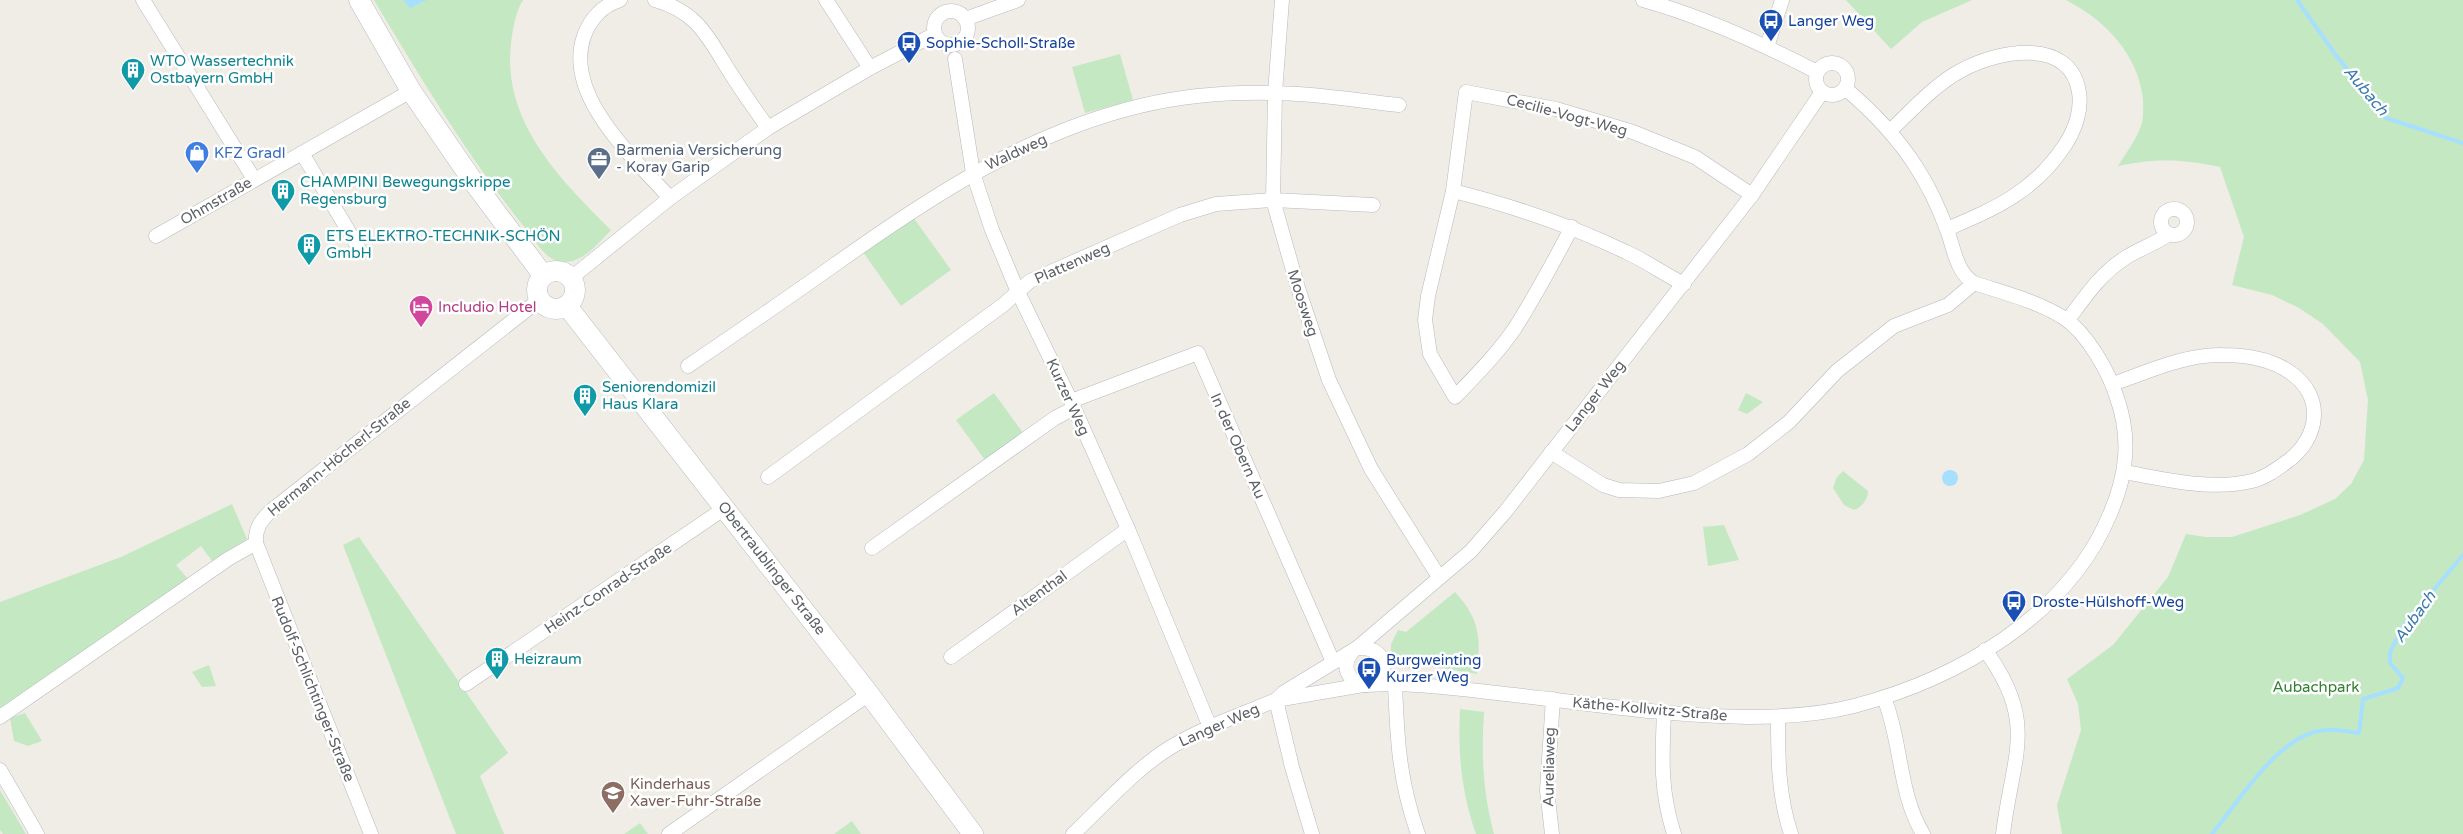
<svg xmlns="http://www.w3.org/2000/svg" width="2463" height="834" font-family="'Varela Round',sans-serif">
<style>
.green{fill:#c4e8c2}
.water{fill:#a7dfff}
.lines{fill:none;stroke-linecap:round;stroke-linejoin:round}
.stream{stroke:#a7dfff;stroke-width:4}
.street-casing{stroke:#b6b9bd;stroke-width:15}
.secondary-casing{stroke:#b7bbc0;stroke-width:21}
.street{stroke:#fff;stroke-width:14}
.secondary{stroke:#fff;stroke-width:20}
.labels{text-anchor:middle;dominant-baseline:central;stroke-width:5;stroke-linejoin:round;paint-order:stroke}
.transit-label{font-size:15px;fill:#164399;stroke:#fff;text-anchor:start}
.culture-label{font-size:15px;fill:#0d838f;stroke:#fff;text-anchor:start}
.street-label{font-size:15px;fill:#5d6267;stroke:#fff}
.service-label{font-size:15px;fill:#4e5e75;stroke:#fff;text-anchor:start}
.shop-label{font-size:15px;fill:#366cbe;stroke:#fff;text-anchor:start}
.hotel-label{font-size:15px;fill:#b23c85;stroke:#fff;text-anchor:start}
.park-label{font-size:15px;fill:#338231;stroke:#fff}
.education-label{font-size:15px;fill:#785e54;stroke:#fff;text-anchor:start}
.water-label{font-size:16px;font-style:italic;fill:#3c7bac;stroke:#fff}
</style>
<rect width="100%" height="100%" fill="#f0ede6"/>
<g class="green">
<path d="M374,0H523C515,13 513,29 511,43C502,122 560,179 611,230C597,245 578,269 555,260C544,256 536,242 529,233C471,162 421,79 374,0Z"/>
<path d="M1846,0H1972L1922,22L1891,49Z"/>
<path d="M2066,0H2463V834H2062L2057,805L2081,730L2078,704L2067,679L2113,645L2168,577L2186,534L2206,537H2232L2300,515L2335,499L2351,484L2364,460L2368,400L2360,362L2323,324L2299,308L2272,295L2232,285L2244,237L2220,167C2182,159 2157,158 2118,166C2126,153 2136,140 2141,126C2144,118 2143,107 2143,99C2138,54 2105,20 2066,0Z"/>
<path d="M1120,54L1133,100L1085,113L1072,67Z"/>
<path d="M913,217L951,270L901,306L863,252Z"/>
<path d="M994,393L1023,433L985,460L956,420Z"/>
<path d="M1746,393L1763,402L1747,414L1738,410Z"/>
<path d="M1843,471L1868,491C1868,499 1862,507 1854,510L1844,505L1833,488L1837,477Z"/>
<path d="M232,504L247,539L212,561L201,546L176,565L188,579L0,712V602L121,557Z"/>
<path d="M1724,525L1739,560L1708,566L1703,527Z"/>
<path d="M359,537L508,753L480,776L504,834H456L343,545Z"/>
<path d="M1455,592C1480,619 1481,638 1477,674L1417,664L1415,671L1397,664L1391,652V644L1398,630L1406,632Z"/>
<path d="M209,665L216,686L202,687L192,672Z"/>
<path d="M1460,709L1484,712C1481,754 1483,793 1494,834H1476C1461,791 1458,754 1460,709Z"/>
<path d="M25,713L42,741L28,746L14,741L10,718Z"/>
<path d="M0,790L26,834H3L0,830Z"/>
<path d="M852,821L861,834H834Z"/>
<path d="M640,823L648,834H624Z"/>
</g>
<g class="water">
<path d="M403,0H427L410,8Z"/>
<circle cx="1950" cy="478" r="8"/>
</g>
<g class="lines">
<g class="stream">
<path d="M2297,0L2335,54L2386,118L2463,143"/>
<path d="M2212,834C2238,802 2273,744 2314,732C2329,728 2344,731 2359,733L2363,699L2398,688L2403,678L2390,663V652L2404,625L2463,555"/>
</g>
<defs>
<g id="street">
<path d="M143,0L254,179"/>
<path d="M620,0C603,5 590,19 584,36C563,96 635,159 670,198"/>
<path d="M655,0C702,13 710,43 735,80C745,96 757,112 768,128"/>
<path d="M826,0L870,68"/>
<path d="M1282,0L1275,93L1273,200L1298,288L1329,380L1371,469L1439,577"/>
<path d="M1643,0C1704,17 1761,43 1817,72"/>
<circle cx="951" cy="28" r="17"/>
<path d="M965,19L1018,0"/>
<path d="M1767,47L1782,0"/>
<path d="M955,59L973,173L992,230L1018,292L1071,401L1128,529L1210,727"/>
<circle cx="1832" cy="79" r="16"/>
<path d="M1890,131C1912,110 1935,84 1962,70C1997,51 2070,36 2079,92C2082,110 2075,130 2065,145C2034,192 1996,208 1947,229"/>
<path d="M302,153L361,252"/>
<path d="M1453,191C1513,206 1570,225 1626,252C1646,261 1664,274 1684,284"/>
<circle cx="2174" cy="222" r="13"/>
<path d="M1572,227C1554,261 1536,295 1515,328C1498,353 1476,375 1455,397L1430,354L1425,320L1428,296L1453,191L1466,92L1556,109L1633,132L1695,157L1752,195"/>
<path d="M156,236L411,91"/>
<path d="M571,278L670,198L768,128L870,68L935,34"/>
<path d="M2068,320C2085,297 2100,274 2125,258C2139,249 2155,244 2169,234"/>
<path d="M688,366C738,332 788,298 837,263C930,197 1027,133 1140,106C1182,96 1230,92 1273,93C1315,93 1358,101 1399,105"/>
<path d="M2113,384C2147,372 2186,354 2222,355C2245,355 2272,359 2291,373C2325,397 2319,438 2288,461C2277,469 2265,478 2252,481C2210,491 2165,479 2124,472"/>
<path d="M1071,401L1198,353L1333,662"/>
<path d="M1551,452L1603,485L1619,490L1659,491L1694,483L1748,454L1789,422L1837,371L1894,326L1948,305L1974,283"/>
<path d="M768,477L1003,305L1030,281L1180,215L1216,204L1273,200L1373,205"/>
<path d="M872,548L1055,418L1074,408"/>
<path d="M1357,648L1471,551L1505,512L1752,195L1822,92"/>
<path d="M1985,650C2039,723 2012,756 2003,834"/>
<path d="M951,657L1128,529"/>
<path d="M1395,683C1397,738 1399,781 1418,834"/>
<path d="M466,684L725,508"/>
<path d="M1366,685C1409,682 1453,688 1497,693C1580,702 1663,716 1747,717C1783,717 1819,715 1854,706C1957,679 2068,616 2110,514C2127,475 2131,438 2117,398C2109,372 2087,333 2064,318C2037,301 2004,293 1974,283C1956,272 1954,248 1947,230C1939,208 1928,185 1915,165C1896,136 1872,111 1846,89"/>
<path d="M1884,698C1902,742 1898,792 1923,834"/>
<path d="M1276,700L1292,767L1312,834"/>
<path d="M1276,700L1363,685"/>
<path d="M1664,713C1662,758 1660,790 1674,834"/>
<path d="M0,717L228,559L256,543"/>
<path d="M1778,717C1778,757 1778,795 1791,834"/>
<path d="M0,770L37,834"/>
<path d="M371,834L256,543C255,528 261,520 272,510L539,300"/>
<path d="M669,834L869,694"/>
<path d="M1073,834C1104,805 1135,769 1171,747C1204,727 1241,715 1276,700L1283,693L1357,648C1371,648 1381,650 1384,666L1378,679L1366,685L1353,680C1344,671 1344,661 1353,651"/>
<path d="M1552,834L1547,790L1553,699"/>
</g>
<g id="secondary">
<path d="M359,0L411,91L475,184L543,275"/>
<circle cx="556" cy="290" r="19"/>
<path d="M567,306L869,694L973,834"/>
</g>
</defs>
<use href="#street" class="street-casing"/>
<use href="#secondary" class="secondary-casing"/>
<use href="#street" class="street"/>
<use href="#secondary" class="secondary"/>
</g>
<defs>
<symbol id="bus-pin" viewBox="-11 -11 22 30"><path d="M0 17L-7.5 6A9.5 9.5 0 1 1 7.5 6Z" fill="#1a4fb4" stroke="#fff"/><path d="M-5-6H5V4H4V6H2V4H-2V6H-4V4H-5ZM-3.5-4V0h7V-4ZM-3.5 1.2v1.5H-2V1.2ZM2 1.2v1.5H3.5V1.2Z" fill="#fff"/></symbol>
<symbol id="building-pin" viewBox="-11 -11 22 30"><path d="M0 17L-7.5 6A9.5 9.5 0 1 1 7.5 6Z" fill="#0f9aa8" stroke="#fff"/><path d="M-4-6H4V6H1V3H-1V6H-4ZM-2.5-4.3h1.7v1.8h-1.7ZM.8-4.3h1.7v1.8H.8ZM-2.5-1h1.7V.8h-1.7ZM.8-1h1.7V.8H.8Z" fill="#fff"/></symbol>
<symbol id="shop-pin" viewBox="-11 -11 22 30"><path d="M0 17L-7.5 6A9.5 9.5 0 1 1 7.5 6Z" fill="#3f7fe0" stroke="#fff"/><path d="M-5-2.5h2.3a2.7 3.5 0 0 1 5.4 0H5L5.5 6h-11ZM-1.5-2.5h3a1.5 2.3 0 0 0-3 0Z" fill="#fff"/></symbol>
<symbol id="office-pin" viewBox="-11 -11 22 30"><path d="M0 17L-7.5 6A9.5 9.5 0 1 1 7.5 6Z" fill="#5c6f8a" stroke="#fff"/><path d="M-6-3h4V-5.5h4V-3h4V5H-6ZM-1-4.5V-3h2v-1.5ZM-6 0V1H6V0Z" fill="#fff"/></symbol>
<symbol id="hotel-pin" viewBox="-11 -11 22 30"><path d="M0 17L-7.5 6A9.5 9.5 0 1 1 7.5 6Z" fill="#d1479c" stroke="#fff"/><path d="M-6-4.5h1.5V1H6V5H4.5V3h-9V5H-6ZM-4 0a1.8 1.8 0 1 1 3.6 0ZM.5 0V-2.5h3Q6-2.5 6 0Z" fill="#fff"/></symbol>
<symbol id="school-pin" viewBox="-11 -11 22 30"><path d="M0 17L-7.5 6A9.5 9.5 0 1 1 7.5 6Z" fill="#8d6e63" stroke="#fff"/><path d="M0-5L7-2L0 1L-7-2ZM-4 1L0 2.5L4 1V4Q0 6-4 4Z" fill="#fff"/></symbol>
</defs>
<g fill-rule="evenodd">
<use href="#bus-pin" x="1757" y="7" width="28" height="38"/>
<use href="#bus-pin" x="895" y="29" width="28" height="38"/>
<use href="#building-pin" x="119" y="56" width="28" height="38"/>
<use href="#shop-pin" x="183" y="139" width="28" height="38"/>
<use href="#office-pin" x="585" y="145" width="28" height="38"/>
<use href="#building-pin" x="269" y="177" width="28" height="38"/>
<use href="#building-pin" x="295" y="231" width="28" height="38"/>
<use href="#hotel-pin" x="407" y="293" width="28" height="38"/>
<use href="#building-pin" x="571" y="382" width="28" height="38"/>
<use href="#bus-pin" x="2000" y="588" width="28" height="38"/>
<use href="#building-pin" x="483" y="645" width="28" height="38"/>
<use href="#bus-pin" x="1355" y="655" width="28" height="38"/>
<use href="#school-pin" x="599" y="779" width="28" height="38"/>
</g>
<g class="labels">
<g class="transit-label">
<text x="1788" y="21">Langer Weg</text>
<text x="926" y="43">Sophie-Scholl-Straße</text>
<text x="2032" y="602">Droste-Hülshoff-Weg</text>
<text x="1386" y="660">Burgweinting<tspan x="1386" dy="17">Kurzer Weg</tspan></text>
</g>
<g class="culture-label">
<text x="150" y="61">WTO Wassertechnik<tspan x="150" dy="17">Ostbayern GmbH</tspan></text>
<text x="300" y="182">CHAMPINI Bewegungskrippe<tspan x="300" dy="17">Regensburg</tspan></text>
<text x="326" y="236">ETS ELEKTRO-TECHNIK-SCHÖN<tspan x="326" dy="17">GmbH</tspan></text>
<text x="602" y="387">Seniorendomizil<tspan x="602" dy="17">Haus Klara</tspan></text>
<text x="514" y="659">Heizraum</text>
</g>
<g class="street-label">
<text transform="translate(1567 115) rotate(15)">Cecilie-Vogt-Weg</text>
<text transform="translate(1016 152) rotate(-25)">Waldweg</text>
<text transform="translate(216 201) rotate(-30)">Ohmstraße</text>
<text transform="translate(1072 263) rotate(-24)">Plattenweg</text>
<text transform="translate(1303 303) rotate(72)">Moosweg</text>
<text transform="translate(1595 396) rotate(-52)">Langer Weg</text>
<text transform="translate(1068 397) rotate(65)">Kurzer Weg</text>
<text transform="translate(1238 446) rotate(66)">In der Obern Au</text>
<text transform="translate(339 457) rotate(-39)">Hermann-Höcherl-Straße</text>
<text transform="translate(772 568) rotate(52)">Obertraublinger Straße</text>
<text transform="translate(608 588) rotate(-34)">Heinz-Conrad-Straße</text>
<text transform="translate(1039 593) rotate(-36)">Altenthal</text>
<text transform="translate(313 689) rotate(68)">Rudolf-Schlichtinger-Straße</text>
<text transform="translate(1650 709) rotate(5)">Käthe-Kollwitz-Straße</text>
<text transform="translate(1219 725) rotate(-24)">Langer Weg</text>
<text transform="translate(1549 767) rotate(-89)">Aureliaweg</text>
</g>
<g class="service-label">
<text x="616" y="150">Barmenia Versicherung<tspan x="616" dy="17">- Koray Garip</tspan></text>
</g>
<g class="shop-label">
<text x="214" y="153">KFZ Gradl</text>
</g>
<g class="hotel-label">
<text x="438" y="307">Includio Hotel</text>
</g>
<g class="park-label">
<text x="2316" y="687">Aubachpark</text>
</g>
<g class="education-label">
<text x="630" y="784">Kinderhaus<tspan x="630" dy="17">Xaver-Fuhr-Straße</tspan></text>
</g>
<g class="water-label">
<text transform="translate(2366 91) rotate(50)">Aubach</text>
<text transform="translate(2415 617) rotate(-54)">Aubach</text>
</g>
</g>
</svg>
